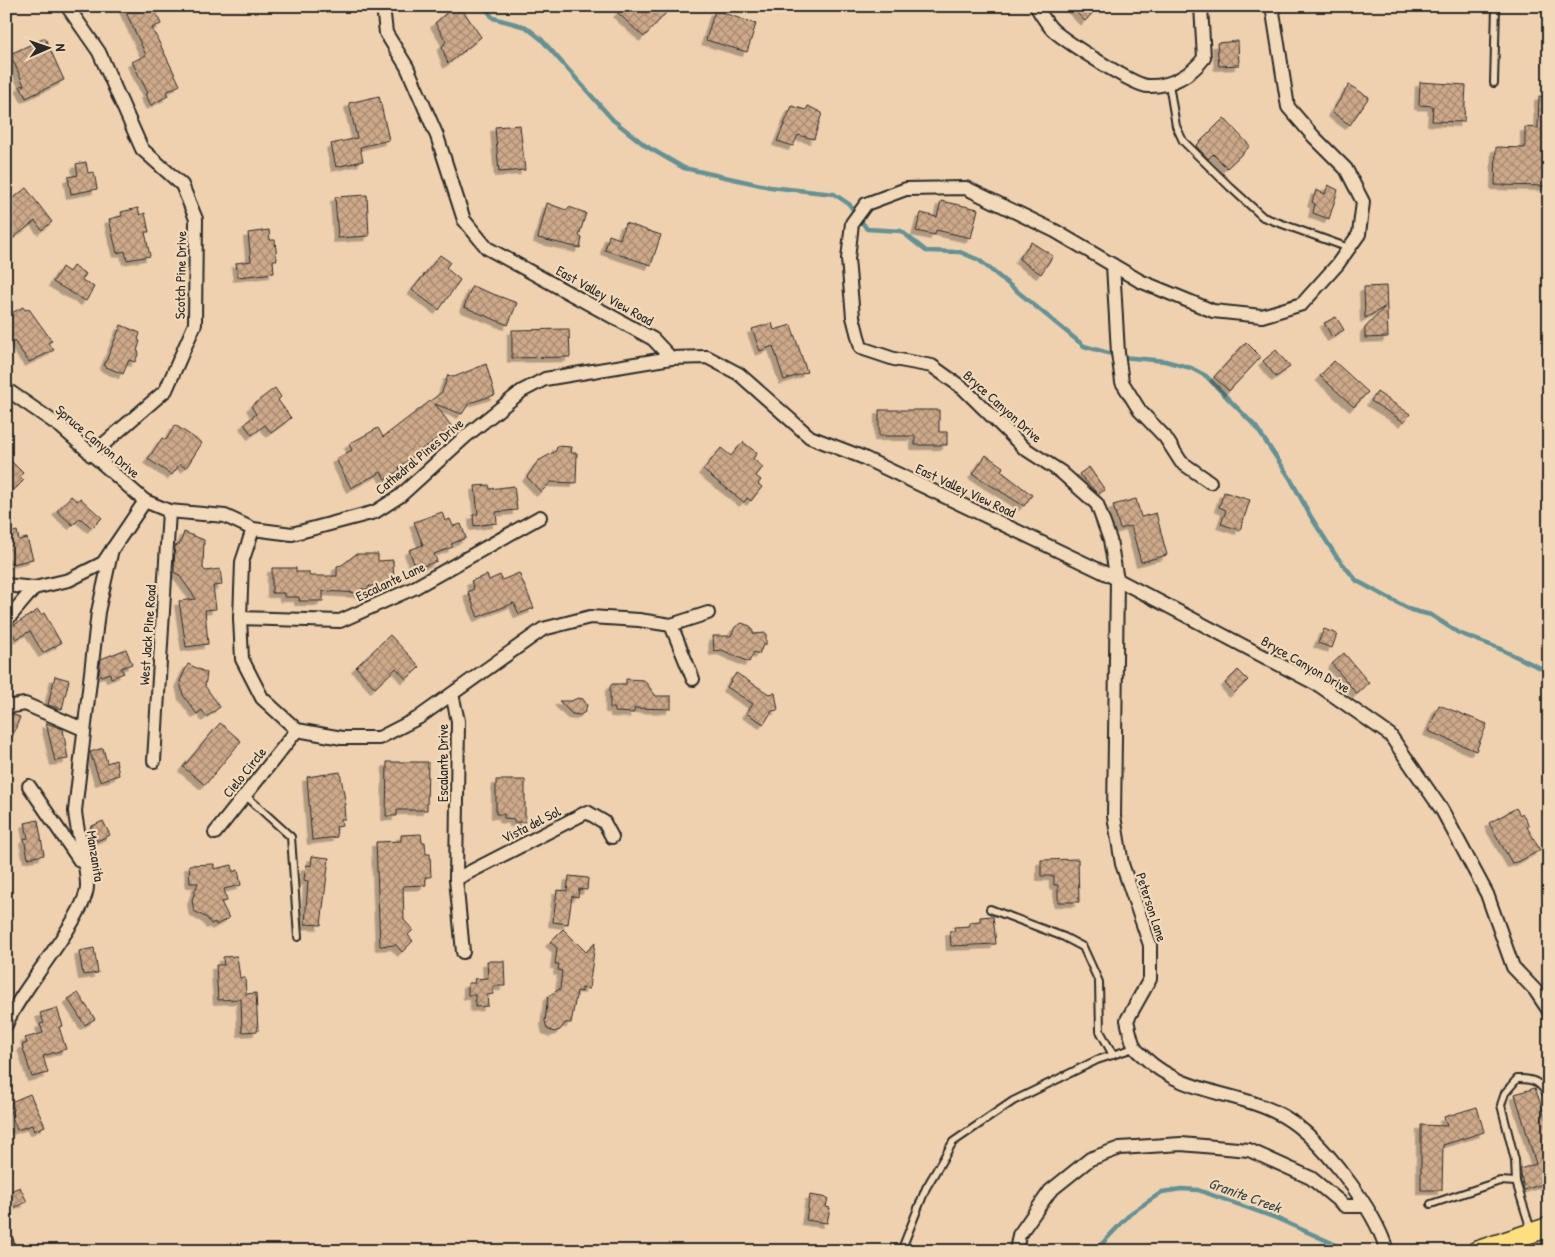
<svg xmlns="http://www.w3.org/2000/svg" width="1555" height="1257" font-family="'Patrick Hand',sans-serif">
<style>
.built{fill:#e1c2a2}
.lines{fill:none;stroke-linecap:round;stroke-linejoin:round}
.stream{stroke:#629296;stroke-width:4.5}
.building{fill:url(#building-cross-hatch);stroke:#2b2b2b;filter:url(#shadow)}
.lane-casing{stroke:#2b2b2b;stroke-width:10}
.street-casing{stroke:#2b2b2b;stroke-width:16}
.primary-casing{stroke:#2b2b2b;stroke-width:22}
.lane{stroke:#f1d9b9;stroke-width:6}
.street{stroke:#f1d9b9;stroke-width:12}
.primary{stroke:#fedf80;stroke-width:19}
.labels{text-anchor:middle;dominant-baseline:central;stroke-width:4.5;stroke-linejoin:round;paint-order:stroke}
.street-label{font-size:14px;fill:#2b2b2b;stroke:#f1d9b9}
.water-label{font-size:15px;font-style:italic;fill:#394546;stroke:#f1d9b9}
</style>
<defs>
<pattern id="building-cross-hatch" width="8" height="8" patternUnits="userSpaceOnUse" patternTransform="scale(1.25)"><rect width="8" height="8" fill="#cea98a"/><path d="M0 0l8 8M0 8l8-8" fill="none" stroke="#a78a71"/></pattern>
<filter id="shadow"><feDropShadow dx="-4.5" dy="4.5" stdDeviation="0" flood-color="#0004"/></filter>
</defs>
<rect width="100%" height="100%" fill="#efd1af"/>
<filter id="ink" filterUnits="userSpaceOnUse"><feTurbulence type="fractalNoise" baseFrequency=".02" numOctaves="2"/><feDisplacementMap in="SourceGraphic" scale="10" xChannelSelector="R" yChannelSelector="G"/><feConvolveMatrix kernelMatrix="1 2 1 2 8 2 1 2 1" color-interpolation-filters="sRGB"/></filter>
<g filter="url(#ink)">
<path class="built" d="M1549,1239V1251H1510Z"/>
<g class="lines">
<g class="stream">
<path d="M484,6L493,18L526,27L541,39L613,120L646,146L684,168L770,187L834,194L849,204L867,229L901,231L926,251L960,252L979,260L1084,346L1122,357L1165,361L1191,368L1206,376L1256,427L1290,478L1311,517L1336,556L1357,581L1411,610L1431,615L1459,633L1498,648L1549,672"/>
<path d="M1095,1251L1131,1213L1162,1192L1181,1189L1198,1190L1276,1218L1332,1243L1342,1251"/>
</g>
</g>
<g class="building">
<path d="M123,6H153L161,24L152,28L180,85L166,92L168,96L151,105L145,94L148,93L132,62L146,55Z"/>
<path d="M454,6H460L481,37L448,64L442,47L446,41L435,23Z"/>
<path d="M624,6H658L666,13L644,37L618,13Z"/>
<path d="M1070,6H1099L1085,21Z"/>
<path d="M715,10L756,24L747,52L706,40Z"/>
<path d="M45,38L64,80L26,98L20,86L24,85L10,54Z"/>
<path d="M1238,41L1239,65L1219,66L1217,43Z"/>
<path d="M1420,82L1466,85L1464,122L1432,121L1433,106L1419,105Z"/>
<path d="M1349,85L1369,97L1350,125L1332,112Z"/>
<path d="M379,96L389,140L360,147L363,161L336,167L331,144L357,138L349,103Z"/>
<path d="M1539,96L1549,97V186L1495,185L1496,147L1525,148V127L1538,128Z"/>
<path d="M792,106L806,110L808,106L822,113L814,139L798,135L793,146L777,141Z"/>
<path d="M1224,118L1250,146L1227,168L1213,154L1208,159L1196,146Z"/>
<path d="M520,125L525,170L499,172L495,127Z"/>
<path d="M86,162L88,173L94,172L97,189L71,194L68,177L78,175L76,164Z"/>
<path d="M1328,185L1338,190L1329,219L1313,213L1315,204L1312,202L1316,190L1325,194Z"/>
<path d="M26,188L52,222L42,230L35,221L12,239L6,231V204Z"/>
<path d="M367,195L369,236L338,238L335,197Z"/>
<path d="M941,201L978,209L971,238L936,230L935,235L916,231L921,213L937,217Z"/>
<path d="M547,203L566,210L569,207L586,213L579,236L582,238L580,248L538,238Z"/>
<path d="M138,208L140,215L145,213L149,232H145L150,256L127,260L125,251L117,253L109,219L122,216L121,212Z"/>
<path d="M625,223L661,235L651,265L605,250L609,235L620,239Z"/>
<path d="M269,230L270,240H275L277,260H273L274,273L238,277L236,263L251,261L248,233Z"/>
<path d="M1031,242L1053,256L1041,274L1019,259Z"/>
<path d="M440,255L450,262L446,268L460,280L439,310L412,290Z"/>
<path d="M73,266L86,274L82,280L94,287L86,301L53,282L62,267L69,272Z"/>
<path d="M472,286L517,303L508,325L464,307Z"/>
<path d="M1386,286L1388,337L1365,338V328L1385,307L1365,318L1364,287Z"/>
<path d="M23,307L25,310L29,309L52,341L48,343L54,350L29,362L14,341L6,345V316Z"/>
<path d="M1336,317L1344,330L1332,337L1324,323Z"/>
<path d="M772,323L774,330L791,325L807,372L784,380L773,346L760,351L752,329Z"/>
<path d="M121,325L140,333L138,340L140,341L137,351L139,352L135,362L129,360L123,374L104,366Z"/>
<path d="M569,329L570,357L512,358V330Z"/>
<path d="M1246,342L1261,357L1229,391L1214,377Z"/>
<path d="M1276,350L1290,367L1276,377L1263,361Z"/>
<path d="M1334,361L1368,392L1354,407L1320,376Z"/>
<path d="M486,364L495,395L469,403L462,414L435,404L452,427L399,467L400,470L385,479L381,472L351,488L336,459L352,450L349,444L378,428L383,437L442,392L448,375L454,377Z"/>
<path d="M275,388L281,397L278,400L291,418L271,433L265,425L252,435L244,424L256,414L251,406Z"/>
<path d="M1377,392L1410,414L1404,422L1371,401Z"/>
<path d="M879,410H939V432H947V445H915V436H879Z"/>
<path d="M175,425L202,443L186,468L180,464L172,475L148,459L162,438L166,440Z"/>
<path d="M743,442L757,453L753,459L763,467L756,476L761,480L758,484L762,487L751,501L747,498L744,502L703,470L721,448L731,456Z"/>
<path d="M557,446L572,447L571,453H577L576,483L551,482L541,492L527,477L538,461L556,451Z"/>
<path d="M986,455L1003,467L1001,471L1032,495L1024,506L973,474Z"/>
<path d="M6,456L23,473L20,476L24,480L14,490L6,481Z"/>
<path d="M1089,467L1105,490L1098,494L1079,474Z"/>
<path d="M489,485L490,489L514,486L517,510L496,512L497,523L474,526L473,515L478,514L475,486Z"/>
<path d="M1224,492L1250,500L1240,530L1221,524L1226,510L1219,507Z"/>
<path d="M71,496L77,501L80,498L102,518L92,528L80,518L73,525L57,511Z"/>
<path d="M1136,499L1141,517L1156,513L1167,555L1141,562L1131,526L1120,529L1113,505Z"/>
<path d="M442,512L445,521L450,519L453,526L461,524L466,538L451,544L453,547L434,554L437,561L416,569L409,550L423,545L414,522Z"/>
<path d="M17,531L19,540L27,538L33,559L13,564L12,562L8,563L6,556V550L9,549L6,534Z"/>
<path d="M184,532L204,540L203,568L205,571L220,569L222,585L213,586L216,609L205,610L208,644L186,647L179,601L196,599L179,575L174,572L175,546L180,544Z"/>
<path d="M356,554H378V561L393,560L394,586H369V589H361V593L323,591V601H299V597H284V593H272V568H296V572H309V576H337V566L342,565Z"/>
<path d="M519,573L534,608L519,614L514,603L478,617L468,592L474,589L471,581L487,575L489,580L500,575L502,580Z"/>
<path d="M38,610L41,615L44,613L61,643L43,653L30,631L16,639L9,628Z"/>
<path d="M742,623L750,626L754,634L766,633V645H763L759,654L754,652L749,662L722,650L714,651L713,636H731L735,627Z"/>
<path d="M1324,629L1337,634L1332,648L1318,643Z"/>
<path d="M390,635L420,667L406,679L396,668L375,688L356,667Z"/>
<path d="M126,649L132,664L121,668L124,673L111,678L110,673L101,676L99,672L101,659Z"/>
<path d="M1344,653L1369,683L1357,694L1332,664Z"/>
<path d="M188,664L207,673L205,686L220,707L206,717L202,710L197,714L183,695L180,681Z"/>
<path d="M1238,670L1248,680L1234,693L1225,683Z"/>
<path d="M736,673L769,694L775,693L778,710L772,711L764,724L746,713L753,704L727,687Z"/>
<path d="M55,676L69,680L62,709L48,705Z"/>
<path d="M626,679L644,680L656,696H671V709L634,708V713L615,712V708H610V687L612,684H626Z"/>
<path d="M578,698L583,699L587,705L585,712L580,715L572,714L559,701H571Z"/>
<path d="M1439,705L1487,724L1476,751L1428,731Z"/>
<path d="M11,714L20,717L7,750L6,715Z"/>
<path d="M46,723L63,729L68,759L55,761Z"/>
<path d="M220,723L241,741L205,785L183,767Z"/>
<path d="M103,748L107,763L116,760L119,775L100,781L90,752Z"/>
<path d="M387,762H428L427,810H397V816H386Z"/>
<path d="M340,772L346,805L344,806L345,819H341L342,826L336,827L337,837L312,840L307,777Z"/>
<path d="M496,780H525V822H514V819L504,818V814H496Z"/>
<path d="M1516,808L1520,815L1522,813L1529,826L1527,827L1540,850L1520,861L1512,863L1489,823Z"/>
<path d="M38,820L44,855L28,858L24,839L28,838L25,823Z"/>
<path d="M103,821L110,835L97,841L90,827Z"/>
<path d="M421,834L422,842H425L426,854H430L431,877H425L426,885L403,886L404,920L413,930L408,935L413,941L402,952L396,945L380,946L376,842L401,841V835Z"/>
<path d="M312,856L329,858L321,925L305,924L308,881L304,880L306,865L311,866Z"/>
<path d="M1078,859L1079,902H1058V885H1054V876H1041V860Z"/>
<path d="M214,864V869L232,865L233,872L238,870L241,885L224,889L227,901L221,902L229,918L216,925L215,922L211,924L207,918L194,911L192,900L198,883H190L189,865Z"/>
<path d="M569,876L588,878L587,890L579,889L578,897L572,896L568,924L553,922L557,890L567,891Z"/>
<path d="M993,916L996,944L951,946L950,931H955L954,927L970,926V922L980,921V917Z"/>
<path d="M563,929L586,952L595,943L589,989L582,988V992L577,991L571,1023H565L560,1030L554,1032L547,1029L545,1021L548,996L560,989L562,971L558,970L559,964H555L557,948L550,942Z"/>
<path d="M94,948L98,973L83,975L79,951Z"/>
<path d="M237,956L240,978H245L246,994L256,993L258,1031L242,1032L241,999L218,1000L216,965H224L223,957Z"/>
<path d="M487,961H504L505,986H493V994L487,995L488,1006L475,1007V995H468V983H475L474,979L488,978Z"/>
<path d="M78,993L95,1019L85,1025L68,999Z"/>
<path d="M57,1008L63,1026L59,1027L66,1049L43,1056L48,1073L32,1077L22,1045L27,1043L25,1038L43,1033L40,1024L44,1023L40,1013Z"/>
<path d="M1535,1088L1549,1127V1182L1524,1190L1520,1169L1536,1164L1515,1094Z"/>
<path d="M30,1094L45,1126L34,1131L32,1125L17,1130L10,1111L14,1109L11,1102Z"/>
<path d="M1477,1107L1484,1132L1443,1145L1442,1190H1421V1125L1447,1126L1444,1117Z"/>
<path d="M20,1187L27,1202L13,1208L6,1193Z"/>
<path d="M810,1195L828,1198L826,1207L830,1208L827,1223L806,1220Z"/>
</g>
<g class="lines">
<defs>
<g id="lane">
<path d="M1494,83L1496,6"/>
<path d="M1169,84L1176,126L1183,141L1230,187L1263,217L1349,248"/>
<path d="M245,795L291,837L298,937"/>
<path d="M990,909L1064,937L1083,947L1099,982L1100,1031L1113,1055"/>
<path d="M1431,1204L1500,1181L1516,1182"/>
<path d="M1531,1230L1516,1182L1515,1160L1501,1105L1505,1093L1517,1079C1534,1078 1541,1083 1549,1097"/>
<path d="M901,1251L926,1188L953,1142L1013,1101L1097,1060L1134,1048"/>
</g>
<g id="street">
<path d="M67,6L99,52L142,149L182,185L196,219L195,324L166,390L91,455"/>
<path d="M383,6L386,33L407,67L437,136L464,220L487,248L653,339L671,358L707,357L739,374L810,437L862,457L1107,574L1320,686L1390,735L1442,810L1487,894L1513,967L1535,990L1549,1011"/>
<path d="M1036,6C1041,14 1047,25 1054,31C1067,42 1134,86 1148,86C1170,87 1191,75 1204,58L1201,6"/>
<path d="M1272,6L1288,107L1314,137L1346,169L1363,202L1359,234L1337,265L1302,304L1262,316L1213,311L1140,281L1055,231L966,188L906,189L866,204L852,223L848,259L853,317L861,348L894,359L932,366L964,389L1024,448L1061,472L1097,504L1110,540L1117,580L1114,816L1122,864L1150,945V979L1127,1020C1129,1029 1131,1039 1134,1046C1136,1051 1141,1054 1144,1057C1185,1096 1237,1090 1283,1116C1321,1138 1375,1209 1387,1251"/>
<path d="M1113,265L1118,353L1122,382L1140,411L1165,437L1181,462L1210,482"/>
<path d="M6,389L61,427L145,501L169,511L225,516L253,529L292,534L375,512L400,496L466,436L522,391L545,379L671,358"/>
<path d="M253,529L242,562L240,618L242,659L262,698L297,730L342,738H379L418,718L543,629L590,617L639,620L671,625L693,679"/>
<path d="M6,585L34,588L69,580L103,563L145,501"/>
<path d="M240,618L340,621L414,588L540,517"/>
<path d="M6,621L34,588"/>
<path d="M671,625L708,613"/>
<path d="M452,694L458,721L456,879L463,952"/>
<path d="M6,707L25,704L83,729"/>
<path d="M154,761L169,511"/>
<path d="M29,786L80,861"/>
<path d="M215,833L297,730"/>
<path d="M456,879L587,812L604,822L612,837"/>
<path d="M6,1025C20,989 87,916 87,886C87,861 77,836 75,811L98,612L112,549"/>
<path d="M6,1241L9,1251"/>
<path d="M1016,1251L1019,1235L1050,1191L1090,1159L1120,1148L1181,1144L1249,1150L1311,1178L1345,1206H1365"/>
</g>
<path id="primary" d="M1477,1251L1549,1227"/>
</defs>
<use href="#lane" class="lane-casing"/>
<use href="#street" class="street-casing"/>
<use href="#primary" class="primary-casing"/>
<use href="#lane" class="lane"/>
<use href="#street" class="street"/>
<use href="#primary" class="primary"/>
</g>
</g>
<g class="labels">
<g class="street-label">
<text transform="translate(180 275) rotate(-89)">Scotch Pine Drive</text>
<text transform="translate(605 295) rotate(29)">East Valley View Road</text>
<text transform="translate(1003 406) rotate(42)">Bryce Canyon Drive</text>
<text transform="translate(98 441) rotate(40)">Spruce Canyon Drive</text>
<text transform="translate(419 456) rotate(-40)">Cathedral Pines Drive</text>
<text transform="translate(966 490) rotate(25)">East Valley View Road</text>
<text transform="translate(390 581) rotate(-25)">Escalante Lane</text>
<text transform="translate(147 635) rotate(-86)">West Jack Pine Road</text>
<text transform="translate(1306 664) rotate(30)">Bryce Canyon Drive</text>
<text transform="translate(442 763) rotate(-90)">Escalante Drive</text>
<text transform="translate(244 772) rotate(-51)">Cielo Circle</text>
<text transform="translate(531 824) rotate(-27)">Vista del Sol</text>
<text transform="translate(96 856) rotate(81)">Manzanita</text>
<text transform="translate(1152 907) rotate(72)">Peterson Lane</text>
</g>
<g class="water-label">
<text transform="translate(1245 1195) rotate(20)">Granite Creek</text>
</g>
</g>
<rect width="1555" height="1257" fill="none" stroke="#f1d9b9" stroke-width="25"/>
<rect x="12" y="12" width="1530" height="1232" fill="none" stroke="#2b2b2b" stroke-width="2" filter="url(#ink)"/>
<g transform="translate(48 48) rotate(88)" stroke="#f1d9b9" stroke-width="4" paint-order="stroke">
<path d="M0-4L9 19L0 12L-9 19Z" fill="#2b2b2b"/>
<text y="-8" font-size="14" font-weight="bold" text-anchor="middle" fill="#2b2b2b">N</text>
</g>
</svg>
